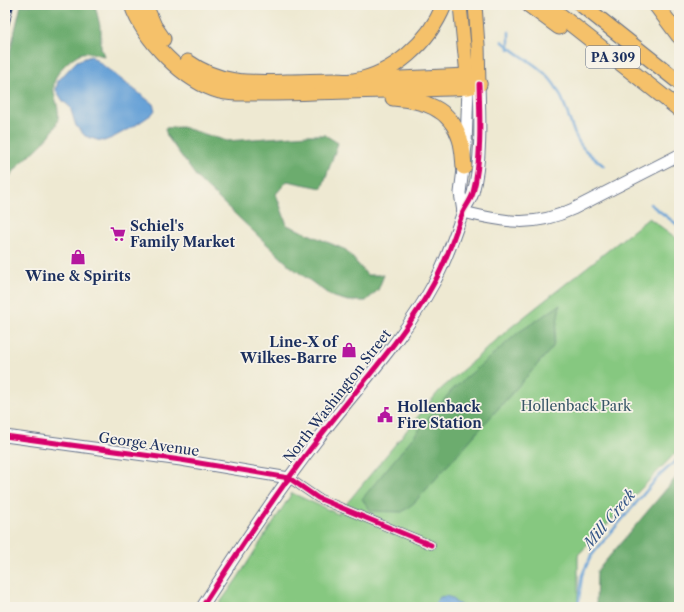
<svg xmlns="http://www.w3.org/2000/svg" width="684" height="612" font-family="'Libre Caslon Text',serif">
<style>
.green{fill:#86c880;stroke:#507c6f}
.forest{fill:#6cac6e;stroke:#446e66}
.water{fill:#67a2d7;stroke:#41689a}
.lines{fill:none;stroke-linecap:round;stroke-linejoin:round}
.stream{stroke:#67a2d7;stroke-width:2.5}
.minor-casing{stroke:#657087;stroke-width:10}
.tertiary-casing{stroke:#657087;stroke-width:13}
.primary-casing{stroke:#657087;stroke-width:15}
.motorway-casing{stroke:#657087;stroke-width:17}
.minor{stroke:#fff;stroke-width:8}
.tertiary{stroke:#fff;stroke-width:11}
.primary{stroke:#f5c16b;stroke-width:13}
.motorway{stroke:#f5c16b;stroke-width:15}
.rail-casing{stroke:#1b2f5e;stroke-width:4}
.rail{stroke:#f7f3e8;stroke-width:2.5;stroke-dasharray:8;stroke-linecap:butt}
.cycleway-casing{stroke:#f7f3e8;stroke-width:8}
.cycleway{stroke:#d6006c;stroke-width:5}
.labels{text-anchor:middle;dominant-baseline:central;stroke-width:3.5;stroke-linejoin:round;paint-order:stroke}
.shield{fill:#f7f3e8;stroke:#5d6a87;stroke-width:1}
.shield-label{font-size:13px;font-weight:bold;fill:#1b2f5e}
.poi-label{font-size:14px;font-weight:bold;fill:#1b2f5e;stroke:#f7f3e8;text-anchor:start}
.street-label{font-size:14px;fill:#1b2f5e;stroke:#f7f3e8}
.park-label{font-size:14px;fill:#365566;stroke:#f7f3e8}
.water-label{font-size:15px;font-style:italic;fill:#365788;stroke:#f7f3e8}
</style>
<rect width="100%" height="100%" fill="#f7f3e8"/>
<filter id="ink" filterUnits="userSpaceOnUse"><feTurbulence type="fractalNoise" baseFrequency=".025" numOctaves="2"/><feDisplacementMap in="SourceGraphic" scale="8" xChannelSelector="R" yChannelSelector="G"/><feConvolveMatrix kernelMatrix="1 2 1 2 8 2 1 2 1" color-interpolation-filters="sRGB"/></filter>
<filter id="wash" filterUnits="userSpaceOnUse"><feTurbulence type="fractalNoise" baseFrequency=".012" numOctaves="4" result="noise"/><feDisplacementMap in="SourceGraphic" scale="16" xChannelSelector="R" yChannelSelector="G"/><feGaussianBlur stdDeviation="0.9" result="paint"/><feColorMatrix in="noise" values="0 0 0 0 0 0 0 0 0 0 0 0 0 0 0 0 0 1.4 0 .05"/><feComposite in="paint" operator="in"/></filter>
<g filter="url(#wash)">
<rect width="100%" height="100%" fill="#eee9d2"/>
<path class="green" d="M649,218L679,240V449L578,555V607H217L237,579L292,493L338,514L439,391L510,328Z"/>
<g class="forest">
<path d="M21,5H95L101,30V48L104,56C86,52 83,49 68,62C37,90 68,103 55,127C47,142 33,152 21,163C15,169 11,176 5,181V73Z"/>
<path d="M182,127L227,141L308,135H325L338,143L322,188L287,181L276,194L287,225L346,250L367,275H384L378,290L366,301H348L331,296L290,266L198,179L167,136L165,128Z"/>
<path d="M560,305L553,347L415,502L402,512L371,511L362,499L451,391L519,332Z"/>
<path d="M679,474V607H596L597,571Z"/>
</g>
<g class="water">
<path d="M91,56L153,104L155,110L152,114L136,125L112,138L104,141L97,140L85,136L76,126L70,107L63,101L56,90L58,81L77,61Z"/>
<path d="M446,596L452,598L455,602L464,607H435L436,602L440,597Z"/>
</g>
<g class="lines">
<g class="stream">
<path d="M509,32V49"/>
<path d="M502,41C520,58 544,66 557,89C569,108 570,134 585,150C591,156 598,161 604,166"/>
<path d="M650,204L679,226"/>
<path d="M578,607L582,575L591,556L659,476L679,458"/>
</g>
</g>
</g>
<g filter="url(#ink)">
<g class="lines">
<defs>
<path id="minor" d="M289,478L318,498L431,545"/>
<g id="tertiary">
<path d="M463,212C505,222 533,228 573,209L679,155"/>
<path d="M463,212L460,193L466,146L468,87"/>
<path d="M5,436L181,460L289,478"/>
<path d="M202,607C239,550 276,493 318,439C357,388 403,340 434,283C447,260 454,236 463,212C466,206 471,200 473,193C482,159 480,118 479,84"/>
</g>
<g id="primary">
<path d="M460,5L468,85"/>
<path d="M475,5L478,45L479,84"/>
</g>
<g id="motorway">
<path d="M132,5C144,40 184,81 220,91C232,94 244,93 256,93C276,93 295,93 314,92C365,90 417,90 468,87L479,84"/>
<path d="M145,5L154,26L163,39"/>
<path d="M529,5L559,27"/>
<path d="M547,5L679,109"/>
<path d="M582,5L679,82"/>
<path d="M656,5L679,36"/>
<path d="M188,62C220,85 250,83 287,82C302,82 318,81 333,81C340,81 348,82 354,81C394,74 429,42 444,5"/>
<path d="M378,80L467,76L479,84"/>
<path d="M393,98C422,100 450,107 460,139C463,148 463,157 464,167"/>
</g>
</defs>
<use href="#minor" class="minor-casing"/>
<use href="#tertiary" class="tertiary-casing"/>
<use href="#primary" class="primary-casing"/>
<use href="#motorway" class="motorway-casing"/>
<use href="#minor" class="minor"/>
<use href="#tertiary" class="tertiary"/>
<use href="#primary" class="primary"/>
<use href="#motorway" class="motorway"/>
<defs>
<path id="rail" d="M5,34L12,5"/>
</defs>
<use href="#rail" class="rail-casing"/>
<use href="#rail" class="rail"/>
<defs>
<g id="cycleway">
<path d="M5,436L181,460L289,478L318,498L431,545"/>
<path d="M202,607C239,550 276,493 318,439C357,388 403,340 434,283C447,260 454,236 463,212C466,206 471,200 473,193C482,159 480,118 479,84"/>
</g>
</defs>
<use href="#cycleway" class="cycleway-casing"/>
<use href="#cycleway" class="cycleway"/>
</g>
</g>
<defs>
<symbol id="supermarket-bare" viewBox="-9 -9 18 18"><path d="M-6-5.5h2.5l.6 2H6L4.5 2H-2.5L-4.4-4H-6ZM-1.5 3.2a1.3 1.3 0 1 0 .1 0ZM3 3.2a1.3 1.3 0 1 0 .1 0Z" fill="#b5179e" stroke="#f7f3e8" stroke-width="2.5" paint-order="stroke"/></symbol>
<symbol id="shop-bare" viewBox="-9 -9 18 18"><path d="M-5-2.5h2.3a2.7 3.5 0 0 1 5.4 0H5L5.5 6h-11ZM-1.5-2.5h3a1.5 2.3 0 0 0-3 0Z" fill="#b5179e" stroke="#f7f3e8" stroke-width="2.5" paint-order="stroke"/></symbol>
<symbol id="civic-bare" viewBox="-9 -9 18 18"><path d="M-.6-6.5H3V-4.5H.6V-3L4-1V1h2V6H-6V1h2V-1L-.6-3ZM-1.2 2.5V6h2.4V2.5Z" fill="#b5179e" stroke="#f7f3e8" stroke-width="2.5" paint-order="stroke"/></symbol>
</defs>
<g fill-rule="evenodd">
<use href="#supermarket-bare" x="107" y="223" width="22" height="22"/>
<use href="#shop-bare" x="67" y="246" width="22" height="22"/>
<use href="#shop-bare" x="338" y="339" width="22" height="22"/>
<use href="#civic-bare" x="374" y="404" width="22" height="22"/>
</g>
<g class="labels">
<rect class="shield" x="586" y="46" width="54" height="22" rx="3"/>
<g class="shield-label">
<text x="613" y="57">PA 309</text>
</g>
<g class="poi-label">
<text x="130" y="226">Schiel's<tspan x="130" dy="16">Family Market</tspan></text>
<text x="78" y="276" text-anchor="middle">Wine &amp; Spirits</text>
<text x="337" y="342" text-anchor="end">Line-X of<tspan x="337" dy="16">Wilkes-Barre</tspan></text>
<text x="397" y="407">Hollenback<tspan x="397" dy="16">Fire Station</tspan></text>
</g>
<g class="street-label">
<text transform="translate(337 396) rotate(-52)">North Washington Street</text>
<text transform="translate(149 444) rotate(8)">George Avenue</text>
</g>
<g class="park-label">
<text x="576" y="406">Hollenback Park</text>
</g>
<g class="water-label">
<text transform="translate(609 519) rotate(-50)">Mill Creek</text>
</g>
</g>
<rect width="684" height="612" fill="none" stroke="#f7f3e8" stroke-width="20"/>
</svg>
